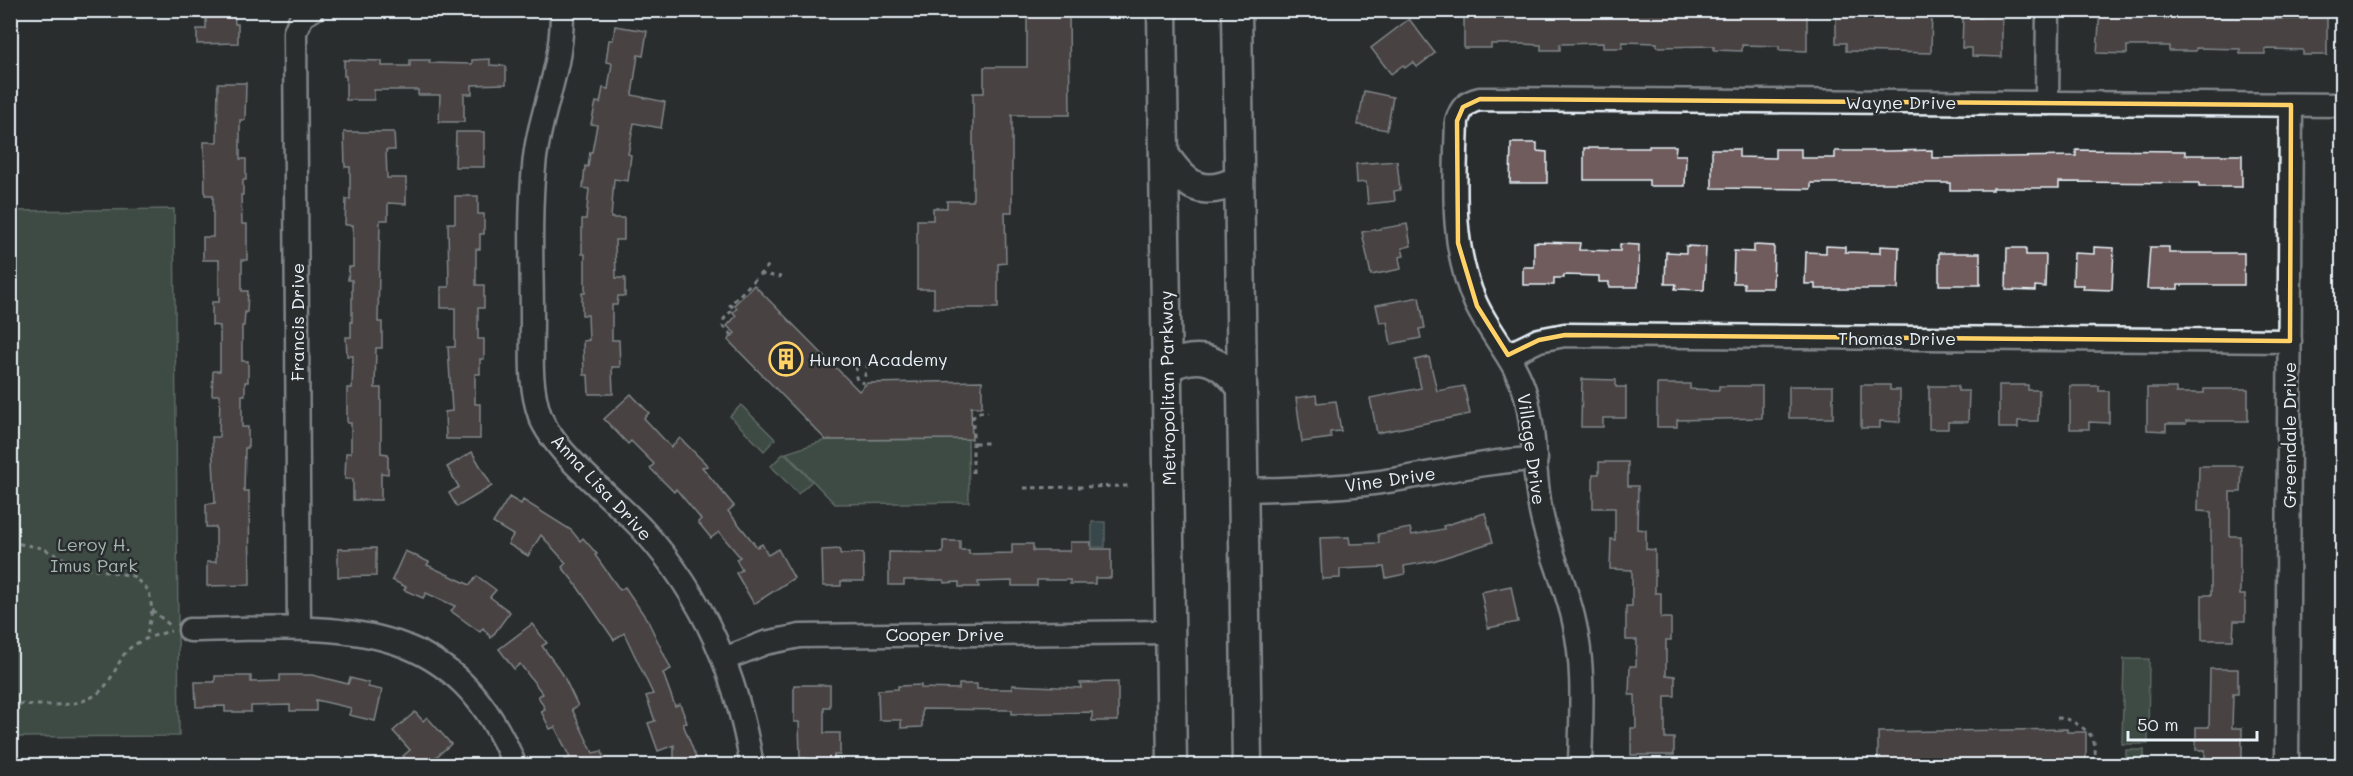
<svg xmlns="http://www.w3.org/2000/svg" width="2353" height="776" font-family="Mali,sans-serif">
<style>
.green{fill:#56705e;stroke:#9fb0ab;stroke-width:1.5}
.water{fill:#4a666d;stroke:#899ea5;stroke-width:1.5}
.building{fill:#6f5c5c;stroke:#e8f1f8;stroke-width:1.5}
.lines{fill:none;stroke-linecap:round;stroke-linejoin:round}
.minor-casing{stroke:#e8f1f8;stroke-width:27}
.major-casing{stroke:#e8f1f8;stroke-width:33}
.path{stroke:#e8f1f8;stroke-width:3;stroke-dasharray:4.5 4.5;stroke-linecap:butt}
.minor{stroke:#2a2d2e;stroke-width:22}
.major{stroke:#2a2d2e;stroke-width:28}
.marked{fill:none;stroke:#ffd166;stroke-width:4.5;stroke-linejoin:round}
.labels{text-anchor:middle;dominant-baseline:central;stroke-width:5;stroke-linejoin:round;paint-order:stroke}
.street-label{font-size:18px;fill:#e8f1f8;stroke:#2a2d2e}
.poi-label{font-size:18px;fill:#e8f1f8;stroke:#2a2d2e;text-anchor:start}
.park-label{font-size:18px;fill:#a6b7b3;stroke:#2a2d2e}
</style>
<rect width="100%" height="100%" fill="#2a2d2e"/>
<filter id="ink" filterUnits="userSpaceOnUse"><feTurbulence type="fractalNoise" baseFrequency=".0167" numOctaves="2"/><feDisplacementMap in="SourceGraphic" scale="12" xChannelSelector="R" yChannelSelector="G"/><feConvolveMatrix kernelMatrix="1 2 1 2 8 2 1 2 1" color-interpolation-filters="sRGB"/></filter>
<g filter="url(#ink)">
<g class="green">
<path d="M174,209L179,736L11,737V211Z"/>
<path d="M741,405L775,439L764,451L730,416Z"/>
<path d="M968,439L969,502L835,504L786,453L826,440Z"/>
<path d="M784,453L812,481L798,494L771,466Z"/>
<path d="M2124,659H2149L2148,744H2122Z"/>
<rect x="2126" y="750" width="18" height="15"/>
</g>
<rect class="water" x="1092" y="522" width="13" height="25"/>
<g class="building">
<path d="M206,10H234L235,24H238V43L197,44V29H206Z"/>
<path d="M1027,10H1069L1070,115H1012V212H1005L1006,263L998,264V308H934V289H917V220H933V208H947V201H973V93H984V67H1027Z"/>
<path d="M1464,10H1482V14H1521V13L1583,12V11L1664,13V10H1685V15H1721V10H1742V15L1786,16V10H1807V51L1779,50V46L1742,45V51L1714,50V46L1657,47V43L1622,42V48H1603V43L1560,44V50H1541V45L1521,44H1491V48H1464Z"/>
<path d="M1854,10H1876V17L1910,18L1911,10H1932L1931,53L1846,51V43H1836V14H1854Z"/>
<path d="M1981,10H2002V57L1972,56V48H1962L1963,18H1981Z"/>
<path d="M2100,10H2120V16H2176V10H2197V17L2242,18V10H2265V19H2304V10H2327V55H2303V50L2265,49V54H2240V49L2196,48V51H2169V46H2127V54L2097,53Z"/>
<path d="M1409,19L1435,53L1417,67L1413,62L1405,68L1403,65L1391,74L1371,48Z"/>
<path d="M615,26L647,31L643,56L638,55L632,95L665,102L661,128L634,123L628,154L631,155L628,181L614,179L611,218H624V240H615L616,278H625V296H618L617,305H612V340H619L620,367H612L613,394H589L588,375H584L583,341L589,340L588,315H582V293H585V254H582V219H586L589,189L583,188L585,166L588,167L590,152H592L597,125L591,124L596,102L600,103L603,88L608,89L612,63L606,62L609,40H613Z"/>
<path d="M490,59V65L506,66V84L472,85V94H464V122H439L440,95H418V90H374V100H346V76H344V60L382,61V66H410V60H430L429,63L472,64V60Z"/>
<path d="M218,83H246L245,120H240V159H246V180H243V195H241L242,224H247V260H242V291H248L247,312H245L244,326H242V361H248V382H245V395H242V427H248V448H245L244,491H249L250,585L207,586V562H216V527H206V504L215,503L212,437H219L220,395H212L213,371H220V326L212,325V302H219V260H203V237H213V195H205L204,142H217Z"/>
<path d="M1364,91L1393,97L1387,130L1358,125Z"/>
<path d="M344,132H394L395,150H386L387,178H406V204L388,203V220H380L378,322H382V348H376L375,388H381V453L388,454V474L381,473V500H353V479H345L346,453H351V423H347V388H352L353,356H347L346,337H351V322H352V280H348L349,267H353V225H345L346,199H350V167H345Z"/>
<path d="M456,132H484V167H455Z"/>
<path d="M1511,143H1537V151L1547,152V183H1510Z"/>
<path d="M1649,146H1676L1675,155H1686L1685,186H1649V180H1584V148H1649Z"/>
<path d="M1712,149H1739V157L1775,158V149H1801V158H1835V151H1889L1932,150V158L2076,156V150L2185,151V155H2242V187H2199V183L2059,182V188H1993V190H1950V183H1811V189L1712,188Z"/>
<path d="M1397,161L1400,190L1394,191L1395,201L1368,204L1366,182L1357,183L1356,164Z"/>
<path d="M455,196H478V214H484V234H480V249H476V285H484V308H478V339H484V359H480V374H475V404H480V439H446L445,412L452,411L448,347H455V308H441V287H449L448,223H455Z"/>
<path d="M1407,224L1411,246L1402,248L1404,256L1399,257L1401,269L1371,275L1362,232Z"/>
<path d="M1534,242L1580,243L1579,250L1620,251V244L1639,245L1638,287H1609V282H1599V276L1564,275V278H1554V285H1523V267H1534Z"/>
<path d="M1754,245L1774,246L1773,288H1744V283H1733L1734,251L1754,252Z"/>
<path d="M1686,246L1706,247L1704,290L1675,289L1676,284H1665L1666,252L1686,253Z"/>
<path d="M1826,246L1845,247V252L1880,253V246L1899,247L1898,289H1815V284H1805L1806,252L1826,253Z"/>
<path d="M2094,247L2114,248L2112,290L2083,289L2084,285H2073L2074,253L2094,254Z"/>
<path d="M2150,247H2169V253H2244V285H2178V289H2147Z"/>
<path d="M2007,248H2026V255H2046L2045,287L2035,286V291L2006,290Z"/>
<rect x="1939" y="253" width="41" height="32"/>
<path d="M754,285L859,391L867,383L982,381V407H971L972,439L826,440L728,340L735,333L727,326L736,316L733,312L737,308L734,305Z"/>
<path d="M1419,297L1425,328L1419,329L1421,338L1391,344L1387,322L1380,323L1376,305Z"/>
<path d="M1429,357L1437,391L1464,386L1470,414L1377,433L1370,398L1421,388L1415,360Z"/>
<path d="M1582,379L1616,380V387H1626V418H1603V427H1581Z"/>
<path d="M1657,384H1690V389L1719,390V386H1762V418L1677,420V427H1657Z"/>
<path d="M1861,385H1890V390H1900V422L1880,421V428H1861Z"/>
<path d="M1999,385H2028V390H2039L2038,421H2018V428H1999Z"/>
<rect x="1789" y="386" width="44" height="32"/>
<path d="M1929,386H1958V391H1969L1968,422H1948V429H1929Z"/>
<path d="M2070,386H2099V391H2109V423L2089,422V429H2070Z"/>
<path d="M2147,388H2176V393H2204V389H2248V421H2186V424H2166V431L2147,430Z"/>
<path d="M631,394L649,413L644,418L671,447L680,438L708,466L702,467L734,506L728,511L757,547L762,544L768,555L778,549L794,578L754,604L736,573L742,570L736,559L740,557L719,532L711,538L698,522L701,519L676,489L674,492L650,468L654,464L631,441L628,444L604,419Z"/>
<path d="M1316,395L1317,403L1336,401L1341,431L1330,432L1331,438L1302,442L1296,398Z"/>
<path d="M472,452L492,486L457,507L449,493L459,487L447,467Z"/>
<path d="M1599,462H1628V486H1638L1637,529L1646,530V549L1655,550V593H1661V618H1671V640H1666V675L1675,676V696H1665V738H1674V755H1631V728H1636L1635,695H1629L1630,666H1636L1637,640H1626V606H1632V570L1610,569L1611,539L1615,540V508H1593V474H1599Z"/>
<path d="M2199,466H2242L2241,492H2230V536H2240V595H2245V621H2234L2233,640H2202V595H2211V512L2198,511Z"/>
<path d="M509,497L521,504L523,500L571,530L580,541L583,538L597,554L595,555L620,590L625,587L648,621L671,669L663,673L675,706L680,704L687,723L683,724L699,765H674V745L658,751L648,723L655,721L646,696L653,694L624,633L614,640L574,582L562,567L566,563L541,535L528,556L508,544L513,535L493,523Z"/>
<path d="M1485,513L1493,542L1433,561L1404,566L1405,574L1386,578L1384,567L1340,569V578L1322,579L1320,538L1349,537L1350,544L1379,543L1378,534L1410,528L1412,535L1444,529L1443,526Z"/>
<path d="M943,541H960V550H969V554L1012,553V544H1033V551H1070V542H1091V549H1111V578H1095V584H1070V580H1037V586H1012V581L978,582L979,587H959V582L944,583V580H904V585H889V552L943,553Z"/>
<path d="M376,548V576L338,577V549Z"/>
<path d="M840,549V554L863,553L864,581H841V586H823L822,550Z"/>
<path d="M405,551L429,562L427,565L470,585L477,576L496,590L490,597L510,612L491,638L483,628L480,632L451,611L455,606L426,593L423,598L404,590L406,587L392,580Z"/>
<path d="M1511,586L1518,622L1488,628L1481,592Z"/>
<path d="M532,624L547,643L542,646L562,673L578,706L572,709L593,753L602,751L605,765H565L564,759L570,758L555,727L550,729L541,711L545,709L538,696L543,694L520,664L514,669L499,649Z"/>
<path d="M2210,669H2238V694H2233L2232,728H2242V761H2236V765H2205V750H2196V727H2209Z"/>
<path d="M280,675H312L348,684L350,678L369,683L368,687L382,690L375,721L349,715L351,708L316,700V711H290V705L251,706V712H225V706L196,707L195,682H215V676H251V682L280,681Z"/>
<path d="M1118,682V721H1092V712L1012,714V710L922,709V727L901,728V720H879L878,690L898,689V686L921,685V688L959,689V684H977V689H1012V685L1081,688L1080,683Z"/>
<path d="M794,685H830V707H824V733H840V755H834V765H806V758H800L799,722H794Z"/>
<path d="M415,712L423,721L427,717L451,744L427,765H412L403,756L410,750L393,731Z"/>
<path d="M2067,729V732H2086V765H1878V732Z"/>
</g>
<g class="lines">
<defs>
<g id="minor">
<path d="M562,10C562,24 561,38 559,51C553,90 537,127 534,167C529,218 532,270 532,321C532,352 529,386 540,416C556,456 614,498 643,530C705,598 737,676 752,766"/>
<path d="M2047,103L2048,10"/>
<path d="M1508,355L1539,340L1565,335L2290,341"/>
<path d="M1243,490C1289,489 1335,488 1381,482C1433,474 1483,461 1536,459"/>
<path d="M299,628L295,32L302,16L312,10"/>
<path d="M190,630C331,628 452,609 515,766"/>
<path d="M724,659L765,643L800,636L1170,632"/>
<path d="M1580,766C1581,718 1585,668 1574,621C1566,584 1548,549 1541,512C1533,474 1536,434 1526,396C1516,360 1491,336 1476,304C1450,247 1455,183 1457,121C1461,108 1466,102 1480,99L2342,105"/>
<path d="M2287,766L2291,105"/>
</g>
<g id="major">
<path d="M1162,10L1172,766"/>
<path d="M1237,10L1247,766"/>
<path d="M1164,154C1186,187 1202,198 1239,180"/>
<path d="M1167,367C1200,351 1220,359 1242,388"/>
</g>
</defs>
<use href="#minor" class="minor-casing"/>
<use href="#major" class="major-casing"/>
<g class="path">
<path d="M760,274L781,277"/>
<path d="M732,335L723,326L724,319L734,308L730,305L770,264"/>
<path d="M859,358L855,374L857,380L863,383L868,363"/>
<path d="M974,443H988"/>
<path d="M973,473V417L980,412H988"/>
<path d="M1024,488L1129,486"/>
<path d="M10,542L42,548L79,566L133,576L149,591L152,610L146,640"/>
<path d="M152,610L172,627"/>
<path d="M10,704C37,704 74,710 97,694C110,684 115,669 123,656C132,641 156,635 171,631"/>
<path d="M2057,718C2067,718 2072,721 2080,726C2098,738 2095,746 2095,766"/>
</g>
<use href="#minor" class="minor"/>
<use href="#major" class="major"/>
</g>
</g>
<path d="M0 0H2353V776H0ZM1480,99L2291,105L2290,341L1565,335L1539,340L1508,355L1477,306L1458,243L1457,121L1463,107Z" fill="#2a2d2e" fill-opacity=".55" fill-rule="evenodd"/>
<path class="marked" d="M1480,99L2291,105L2290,341L1565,335L1539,340L1508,355L1477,306L1458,243L1457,121L1463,107Z"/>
<defs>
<symbol id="building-ring" viewBox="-11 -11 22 22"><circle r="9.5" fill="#2a2d2e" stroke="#ffd166" stroke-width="1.5"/><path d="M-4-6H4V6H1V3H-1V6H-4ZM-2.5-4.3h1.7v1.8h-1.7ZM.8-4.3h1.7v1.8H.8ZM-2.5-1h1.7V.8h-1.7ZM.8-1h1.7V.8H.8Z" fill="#ffd166"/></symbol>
</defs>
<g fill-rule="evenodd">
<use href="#building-ring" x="767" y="340" width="38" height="38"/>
</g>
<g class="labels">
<g class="street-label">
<text x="1901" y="102">Wayne Drive</text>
<text transform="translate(297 322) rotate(-90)">Francis Drive</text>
<text x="1897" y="338">Thomas Drive</text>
<text transform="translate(1167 388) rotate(-91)">Metropolitan Parkway</text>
<text transform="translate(2289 435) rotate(-90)">Greendale Drive</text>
<text transform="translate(1532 449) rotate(82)">Village Drive</text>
<text transform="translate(1390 479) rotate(-8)">Vine Drive</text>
<text transform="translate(602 487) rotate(47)">Anna Lisa Drive</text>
<text x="945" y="634">Cooper Drive</text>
</g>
<g class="poi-label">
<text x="809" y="359">Huron Academy</text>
</g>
<g class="park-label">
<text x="94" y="544">Leroy H.<tspan x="94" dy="21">Imus Park</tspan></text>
</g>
</g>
<rect width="2353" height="776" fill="none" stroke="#2a2d2e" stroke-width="36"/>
<rect x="18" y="18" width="2317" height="740" fill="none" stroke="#e8f1f8" stroke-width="2" filter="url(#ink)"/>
<path d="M2128 731v9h129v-9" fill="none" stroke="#e8f1f8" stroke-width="3"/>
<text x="2137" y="731" font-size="18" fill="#e8f1f8" stroke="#2a2d2e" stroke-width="4.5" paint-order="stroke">50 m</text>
</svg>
